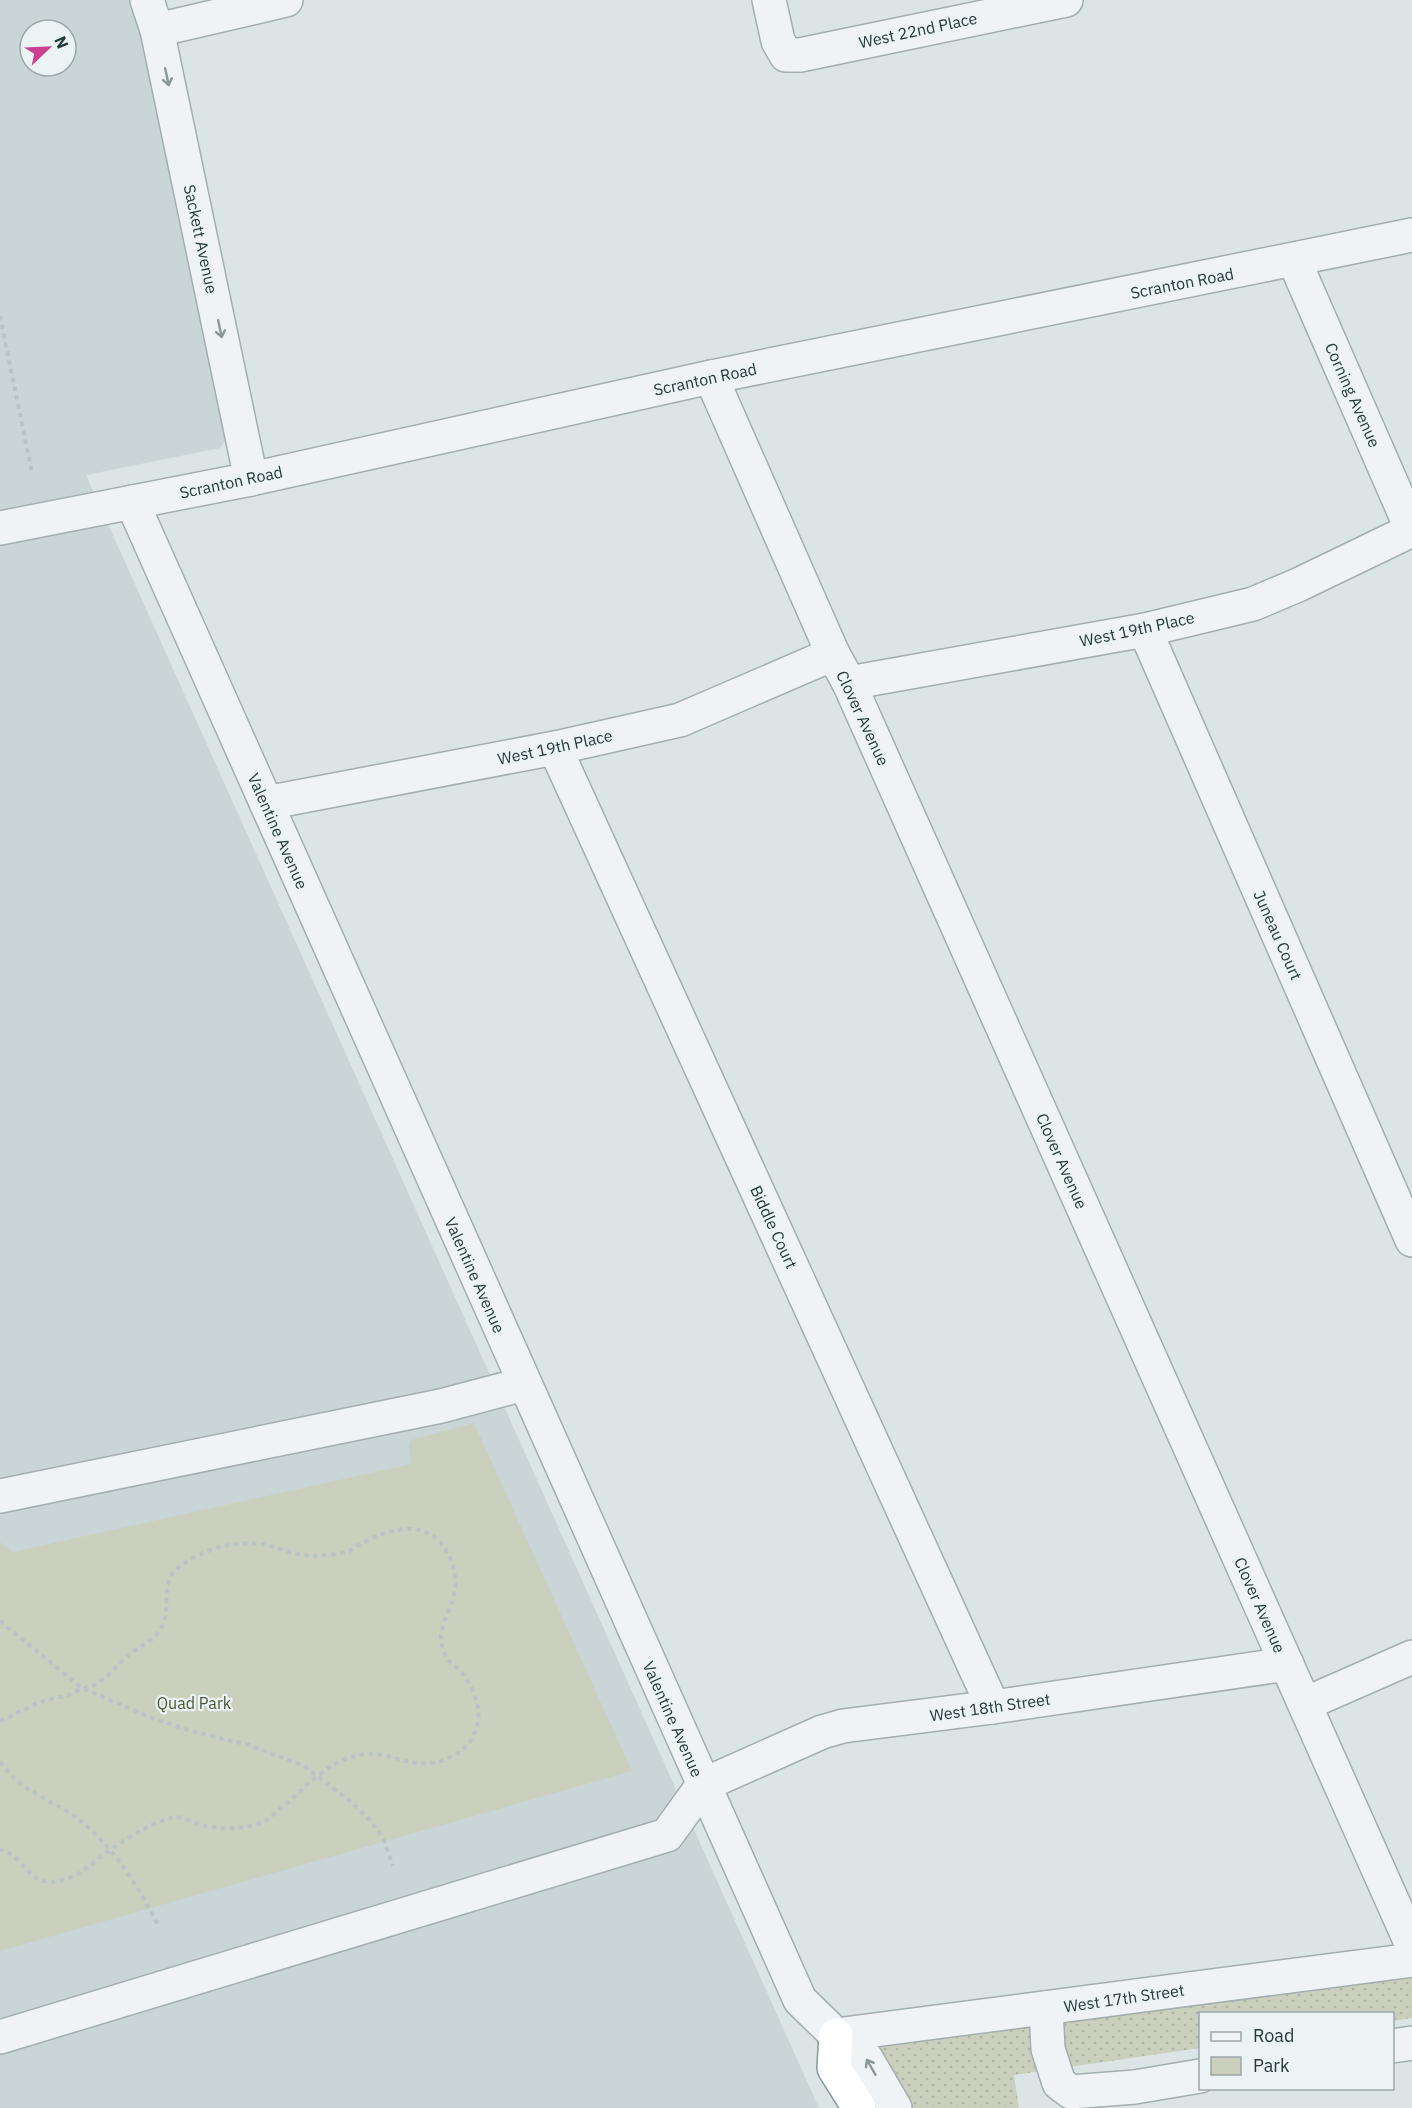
<svg xmlns="http://www.w3.org/2000/svg" width="1412" height="2108" font-family="'IBM Plex Sans',sans-serif">
<style>
.built{fill:#cad5d8;fill-rule:evenodd}
.grass{fill:url(#grass-dots)}
.park{fill:#cad0bd}
.lines{fill:none;stroke-linecap:round;stroke-linejoin:round}
.minor-casing{stroke:#a2aeb0;stroke-width:36}
.highway-casing{stroke:#84999d;stroke-width:36}
.path{stroke:#bbc2c5;stroke-width:4;stroke-dasharray:4.5 4.5;stroke-linecap:butt}
.minor{stroke:#eff3f5;stroke-width:33}
.highway{stroke:#fff;stroke-width:33}
.oneway{stroke:#8a9698}
.labels{text-anchor:middle;dominant-baseline:central;stroke-width:4.5;stroke-linejoin:round;paint-order:stroke}
.street-label{font-size:16px;fill:#26383c;stroke:#ebf3f4}
.park-label{font-size:16px;fill:#4b5833;stroke:#ebf3f4}
</style>
<defs>
<pattern id="grass-dots" width="8" height="8" patternUnits="userSpaceOnUse" patternTransform="scale(1.5)"><rect width="8" height="8" fill="#cad0bd"/><path d="M2 2h.1M6 6h.1" fill="none" stroke="#adb3a3" stroke-width="1.8" stroke-linecap="round"/></pattern>
</defs>
<rect width="100%" height="100%" fill="#dce5e6"/>
<path class="built" d="M0,0H130L140,31L227,431L225,441L220,448L86,475L819,2108H0ZM30,30H66V66H30Z"/>
<path class="grass" d="M1412,1960V2018L1393,2021L1392,2014H1200V2048L1014,2075L1019,2108H852L817,2038Z"/>
<path class="park" d="M474,1423L632,1771L0,1951V1542L13,1552L411,1464L409,1448L411,1440Z"/>
<g class="lines">
<defs>
<g id="minor">
<path d="M147,0L157,30L251,479"/>
<path d="M769,0L778,41L786,55H800L1066,0"/>
<path d="M157,30L286,0"/>
<path d="M1294,260L1412,530"/>
<path d="M711,377L833,654L849,683L1412,1945"/>
<path d="M132,502L800,2000L836,2035L866,2058L895,2108"/>
<path d="M0,528L251,479L711,377L1412,235"/>
<path d="M1145,630L1412,1240"/>
<path d="M849,683L1145,630L1253,604L1298,585L1412,530"/>
<path d="M555,748L993,1707"/>
<path d="M266,803L555,748L680,720L833,654"/>
<path d="M0,1496L441,1406L524,1384"/>
<path d="M1305,1704L1412,1657"/>
<path d="M1046,2008L1048,2049L1059,2083L1071,2092L1135,2087L1200,2076"/>
<path d="M836,2035L1412,1960"/>
<path d="M0,2037L667,1835L703,1785L822,1732L843,1726L993,1707L1287,1664"/>
<path d="M1392,2046L1412,2043"/>
</g>
<path id="highway" d="M836,2035L834,2068L859,2108"/>
</defs>
<use href="#minor" class="minor-casing"/>
<use href="#highway" class="highway-casing"/>
<g class="path">
<path d="M0,316L32,473"/>
<path d="M0,1621L82,1688L152,1718L191,1731L249,1745L304,1766L351,1802L371,1821L383,1838L393,1866"/>
<path d="M0,1721C14,1715 27,1707 41,1702C49,1699 58,1698 66,1696C72,1694 78,1690 84,1688C88,1686 93,1686 96,1684C108,1677 119,1663 130,1654C138,1647 149,1643 156,1635C179,1609 151,1583 186,1562C208,1548 235,1541 261,1544C279,1547 298,1557 317,1556C327,1555 340,1554 349,1551C355,1548 360,1544 366,1541C396,1526 432,1519 449,1556C459,1578 456,1596 446,1617C440,1631 438,1646 448,1660C452,1665 458,1668 462,1673C479,1696 486,1720 468,1744C463,1751 455,1755 447,1759C410,1774 392,1748 359,1755C327,1761 304,1789 280,1809C275,1813 270,1818 265,1821C246,1830 222,1830 202,1825C191,1822 182,1815 171,1818C151,1822 114,1846 98,1859C83,1870 78,1877 59,1881C35,1886 31,1872 17,1859C12,1854 6,1852 0,1849"/>
<path d="M0,1762C6,1769 12,1777 19,1782C37,1797 60,1805 78,1819C113,1846 139,1887 158,1925"/>
</g>
<use href="#minor" class="minor"/>
<use href="#highway" class="highway"/>
</g>
<defs><path id="oneway-shaft" d="M-6 0H5M1.5-3L5.5 0L1.5 3" fill="none" stroke-width="1.6" stroke-linecap="round" stroke-linejoin="round" transform="scale(1.5)"/></defs>
<g class="oneway">
<use href="#oneway-shaft" transform="translate(167 77) rotate(78)"/>
<use href="#oneway-shaft" transform="translate(220 329) rotate(78)"/>
<use href="#oneway-shaft" transform="translate(871 2067) rotate(-120)"/>
</g>
<g class="labels">
<g class="street-label">
<text transform="translate(918 30) rotate(-12)">West 22nd Place</text>
<text transform="translate(201 239) rotate(78)">Sackett Avenue</text>
<text transform="translate(1182 283) rotate(-11)">Scranton Road</text>
<text transform="translate(705 379) rotate(-12)">Scranton Road</text>
<text transform="translate(1353 395) rotate(66)">Corning Avenue</text>
<text transform="translate(231 482) rotate(-12)">Scranton Road</text>
<text transform="translate(1137 629) rotate(-12)">West 19th Place</text>
<text transform="translate(863 718) rotate(65)">Clover Avenue</text>
<text transform="translate(555 747) rotate(-12)">West 19th Place</text>
<text transform="translate(278 831) rotate(66)">Valentine Avenue</text>
<text transform="translate(1278 935) rotate(66)">Juneau Court</text>
<text transform="translate(1062 1161) rotate(66)">Clover Avenue</text>
<text transform="translate(774 1227) rotate(65)">Biddle Court</text>
<text transform="translate(475 1275) rotate(66)">Valentine Avenue</text>
<text transform="translate(1260 1605) rotate(66)">Clover Avenue</text>
<text transform="translate(990 1707) rotate(-8)">West 18th Street</text>
<text transform="translate(673 1719) rotate(66)">Valentine Avenue</text>
<text transform="translate(1124 1998) rotate(-8)">West 17th Street</text>
</g>
<g class="park-label">
<text x="194" y="1703">Quad Park</text>
</g>
</g>
<rect x="1199" y="2012" width="195" height="78" fill="#ebf3f4" stroke="#9ca8aa" stroke-width="1.5"/>
<rect x="1211" y="2032" width="30" height="9" fill="#eff3f5" stroke="#9ca8aa" stroke-width="1.5"/>
<text x="1253" y="2042" font-size="18" fill="#26383c">Road</text>
<rect x="1211" y="2057" width="30" height="18" fill="#cad0bd" stroke="#9ca8aa" stroke-width="1.5"/>
<text x="1253" y="2072" font-size="18" fill="#26383c">Park</text>
<g transform="translate(48 48) rotate(67)"><circle r="28" fill="#ebf3f4" stroke="#9ca8aa" stroke-width="1.5"/>
<path d="M0-4.5L10 22L0 15L-10 22Z" fill="#cc4094"/>
<text y="-9" font-size="16" font-weight="bold" text-anchor="middle" fill="#26383c">N</text>
</g>
</svg>
